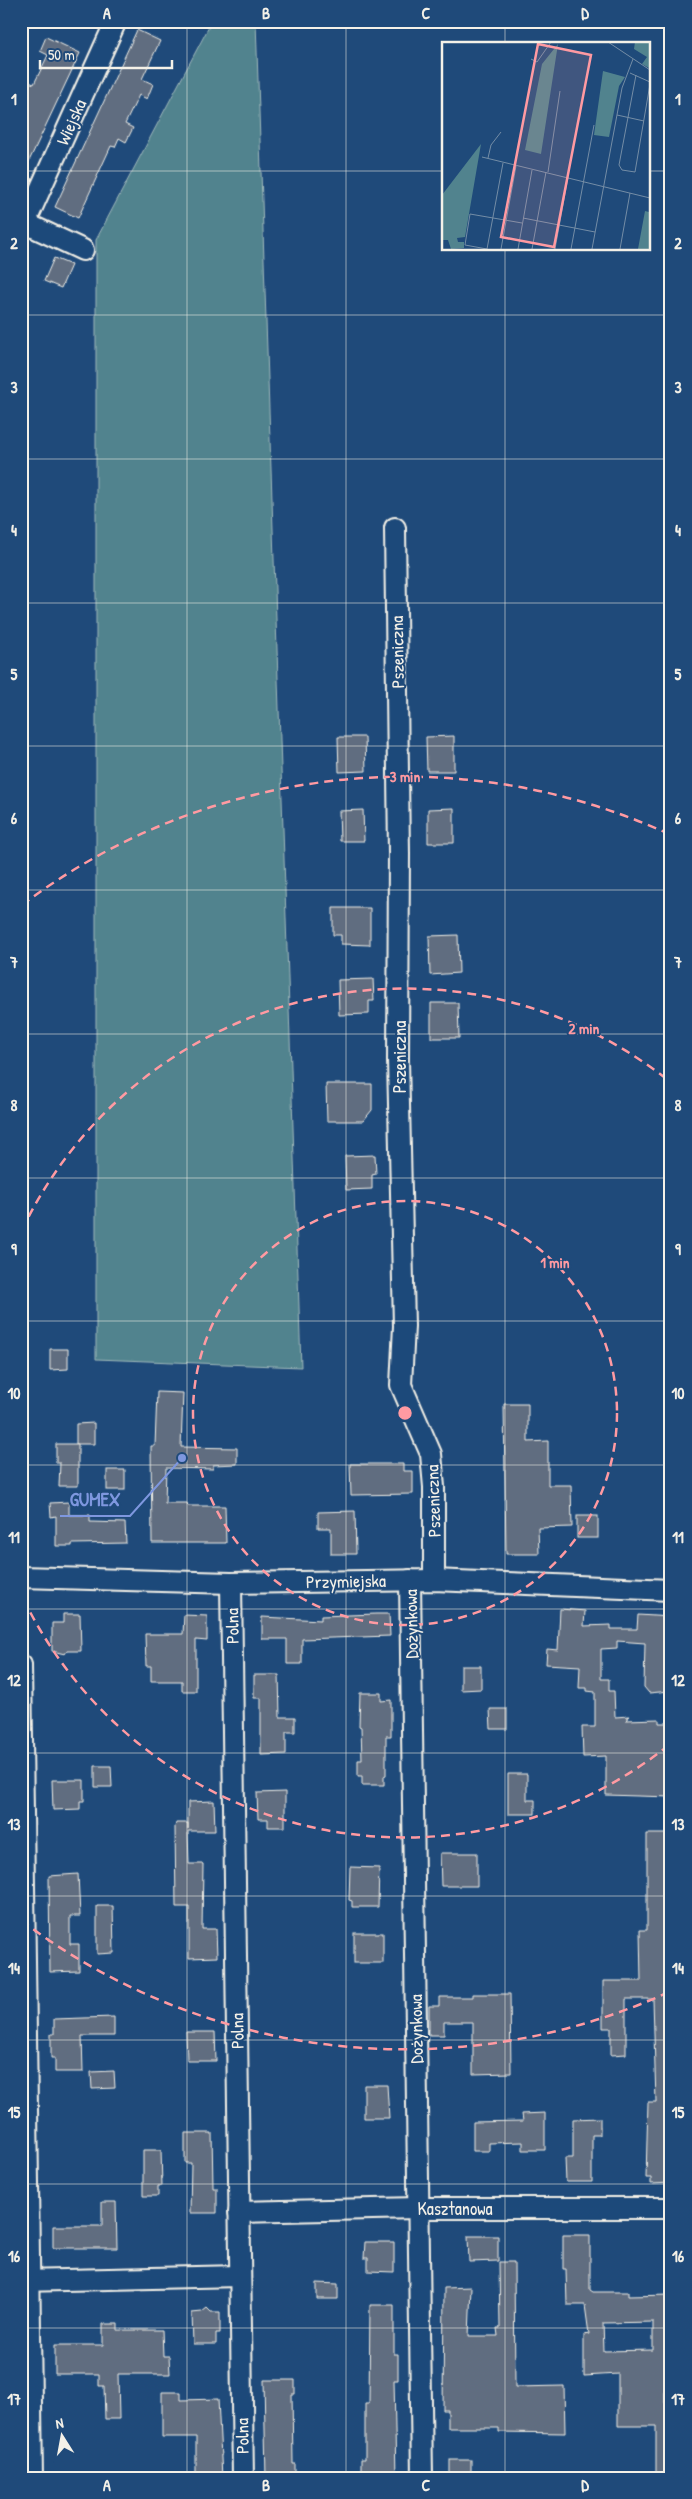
<svg xmlns="http://www.w3.org/2000/svg" width="692" height="2499" font-family="'Patrick Hand',sans-serif">
<style>
.green{fill:#51838e;stroke:#a2babb}
.building{fill:#616d80;stroke:#f4f1e8;fill-rule:evenodd}
.lines{fill:none;stroke-linecap:round;stroke-linejoin:round}
.street-casing{stroke:#f4f1e8;stroke-width:24}
.street{stroke:#1f4a7a;stroke-width:20}
.grid{fill:none;stroke:#f4f1e8;stroke-width:1;stroke-opacity:0.55}
.ring{fill:none;stroke:#ff9aa2;stroke-width:2.5;stroke-dasharray:9 6}
.labels{text-anchor:middle;dominant-baseline:central;stroke-width:4;stroke-linejoin:round;paint-order:stroke}
.street-label{font-size:18px;fill:#f4f1e8;stroke:#1f4a7a}
.inset-road{fill:none;stroke:#748da6;stroke-width:1}
.view{fill:#ff9aa2;fill-opacity:0.15;stroke:#ff9aa2;stroke-width:2.5}
.inset-edge{fill:none;stroke:#f4f1e8;stroke-width:2.5}
.centre{fill:#ff9aa2;stroke:#1f4a7a;stroke-width:2.5}
.ring-label{font-size:15px;text-anchor:middle;font-weight:bold;fill:#ff9aa2;stroke:#1f4a7a;stroke-width:4;stroke-linejoin:round;paint-order:stroke}
.leader{fill:none;stroke:#7e97df;stroke-width:2}
.callout-dot{fill:#7e97df;stroke:#1f4a7a;stroke-width:2}
.callout-label{font-size:19px;text-anchor:middle;font-weight:bold;fill:#7e97df;stroke:#1f4a7a;stroke-width:4;stroke-linejoin:round;paint-order:stroke}
.neatline{fill:none;stroke:#f4f1e8;stroke-width:2}
.grid-label{font-size:16px;text-anchor:middle;font-weight:bold;fill:#f4f1e8}
</style>
<rect width="100%" height="100%" fill="#1f4a7a"/>
<filter id="ink" filterUnits="userSpaceOnUse"><feTurbulence type="fractalNoise" baseFrequency=".02" numOctaves="2"/><feDisplacementMap in="SourceGraphic" scale="10" xChannelSelector="R" yChannelSelector="G"/><feConvolveMatrix kernelMatrix="1 2 1 2 8 2 1 2 1" color-interpolation-filters="sRGB"/></filter>
<g filter="url(#ink)">
<path class="green" d="M212,21H256L301,1367L96,1359V240Z"/>
<g class="building">
<path d="M137,30L160,41L142,79L153,84L147,99L139,95L125,124L133,128L126,142L119,138L115,147L111,146L78,218L55,207Z"/>
<path d="M46,37L80,53L21,178V111L27,98L21,95V91L26,81L34,84L48,55L40,51Z"/>
<path d="M54,258L71,265L61,288L44,281Z"/>
<path d="M454,736V771H427L426,737Z"/>
<path d="M338,737H365L366,771L339,772Z"/>
<path d="M454,808V843H428V809Z"/>
<path d="M363,810L364,841H340L339,811Z"/>
<path d="M333,908H370V945L341,944V935H333Z"/>
<path d="M458,935L459,973L430,975L429,936Z"/>
<path d="M373,979L374,1001H369V1014L339,1015L338,980Z"/>
<path d="M431,1003H458L459,1038H431Z"/>
<path d="M326,1084H372V1110L363,1121H327Z"/>
<path d="M375,1155L376,1174L372,1175V1189L346,1190L345,1156Z"/>
<path d="M50,1349H68V1369L50,1370Z"/>
<path d="M157,1392L183,1393L181,1447L237,1448V1464L213,1465V1469L166,1468L165,1503H187L188,1506H225L226,1543H152L151,1446H155Z"/>
<path d="M504,1404H528V1442L548,1441V1485H571L572,1527L538,1528L539,1554H506Z"/>
<path d="M94,1423V1444H76V1424Z"/>
<path d="M56,1444H78V1486H59L60,1463H56Z"/>
<path d="M350,1464H403V1471H413V1494L351,1495Z"/>
<rect x="107" y="1470" width="18" height="20"/>
<path d="M69,1502V1515H90V1522L125,1523L126,1543L72,1544V1546H56V1516L51,1517L50,1503Z"/>
<path d="M355,1511L356,1554H331V1528H318V1512Z"/>
<rect x="577" y="1516" width="21" height="22"/>
<path d="M560,1609L585,1611L584,1626L611,1625V1629H637L638,1615L671,1617L667,1666H671L670,1691L649,1693L644,1687L645,1643L617,1641V1648L601,1649V1679H609V1691H614L615,1717L629,1716L626,1720L659,1719V1723H671V1797L606,1795V1756L583,1757L582,1727H595V1692L587,1691V1688H579L580,1666L546,1664L547,1649L558,1650Z"/>
<path d="M63,1614H80L81,1651H67L65,1654L52,1651V1623H63Z"/>
<path d="M376,1614H389L390,1636L302,1639V1664H287V1639H262V1617L321,1620V1616Z"/>
<path d="M184,1615L207,1616V1641L196,1640V1691H182V1681H151V1666H146L145,1634H183Z"/>
<path d="M461,1666H481V1689L461,1690Z"/>
<path d="M254,1675H279L280,1717H295V1732H286V1754L261,1755V1698H254Z"/>
<path d="M360,1693H381V1701L391,1700V1736H386V1775L384,1776V1785H362V1776H358V1760H362L361,1727L359,1726Z"/>
<path d="M490,1709H507V1729H491Z"/>
<path d="M95,1766H111L112,1787H95Z"/>
<path d="M508,1774H527V1800H535V1814H508Z"/>
<path d="M52,1780H84V1801H80V1809L53,1810Z"/>
<path d="M285,1792V1827H268V1819H258L257,1793Z"/>
<path d="M214,1801L215,1831H188L189,1864H203L202,1929H216L217,1957L189,1958V1907H176L175,1827L176,1823H188V1829V1802Z"/>
<path d="M647,1834H671V2183L651,2184V2178H646L648,2102H656L653,1999H626V2054L611,2055V2028H603V1981H641L640,1930H647Z"/>
<path d="M440,1853H477V1886H441Z"/>
<path d="M350,1867L379,1868L378,1907H352V1901L349,1900Z"/>
<path d="M78,1874L80,1916H70V1944H79V1971L50,1972L49,1876Z"/>
<path d="M97,1906H113L114,1953L97,1954Z"/>
<rect x="354" y="1933" width="29" height="30"/>
<path d="M473,1994H510L511,2073L473,2074V2022H444V2035H429V2006H439V1997H473Z"/>
<path d="M114,2017V2036H82L83,2072H55V2058H51V2034H54V2019Z"/>
<path d="M186,2032H215L216,2061H187Z"/>
<path d="M114,2071L115,2088L92,2089L91,2072Z"/>
<path d="M364,2085H387L389,2118H364Z"/>
<path d="M545,2113V2150H523V2142L489,2143V2151H473V2122L523,2121L522,2114Z"/>
<path d="M600,2118V2135H592V2182H566L565,2158H573V2119Z"/>
<path d="M185,2133H212L213,2188H217V2213H190L191,2163H185Z"/>
<path d="M143,2150H161L162,2186H158V2196H143Z"/>
<path d="M102,2202H116L117,2248H53V2226H102Z"/>
<path d="M563,2235H590V2290L593,2292H628V2296L671,2295V2373H665V2402H671V2478H656V2426H618V2374L584,2376V2335L589,2334L585,2305H567L566,2269H563ZM653,2322V2350L604,2351L603,2323Z"/>
<path d="M468,2236H498V2261L469,2262Z"/>
<path d="M365,2242H394V2272L368,2271V2258H364Z"/>
<path d="M499,2262H514L515,2387L564,2386L565,2433L499,2432V2428H448V2410H443L444,2288L471,2287L469,2336H498L497,2328H500Z"/>
<path d="M317,2283L338,2284V2299H317Z"/>
<path d="M370,2305H394V2354H398V2380H394L396,2478H361V2459H365V2404H369Z"/>
<path d="M207,2308L211,2312H220V2333H216V2344H193L192,2313L202,2312Z"/>
<path d="M103,2324H118V2330H162L163,2356H169L170,2374H118L119,2419H105L104,2386H99V2374H55V2345H103Z"/>
<path d="M264,2380H295V2394H292L293,2464H295V2478H266Z"/>
<path d="M162,2392H181V2400L218,2399L222,2478H196V2437H162Z"/>
<rect x="450" y="2460" width="21" height="18"/>
</g>
<g class="lines">
<defs>
<g id="street">
<path d="M21,222L25,223L116,21"/>
<path d="M25,223L83,250"/>
<path d="M395,528L399,854L398,1060L404,1326L401,1385L431,1454L434,1487V1580"/>
<path d="M21,1577L231,1583L434,1580L671,1590"/>
<path d="M410,1580L422,2478"/>
<path d="M231,1583L243,2478"/>
<path d="M21,1665L32,2478"/>
<path d="M239,2212L418,2208H671"/>
<path d="M21,2281L240,2276"/>
</g>
</defs>
<use href="#street" class="street-casing"/>
<use href="#street" class="street"/>
</g>
</g>
<path class="grid" d="M187,21V2478M346,21V2478M505,21V44M21,171H443M648,171H671M505,249V2478M21,315H671M21,459H671M21,603H671M21,746H671M21,890H671M21,1034H671M21,1178H671M21,1321H671M21,1465H671M21,1609H671M21,1753H671M21,1896H671M21,2040H671M21,2184H671M21,2328H671"/>
<g class="ring">
<circle cx="405" cy="1413" r="212"/>
<path d="M669 1745A424 424 0 0 1 22 1596M22 1230A424 424 0 0 1 669 1081"/>
<path d="M669 1992A636 636 0 0 1 22 1921M22 905A636 636 0 0 1 669 834"/>
</g>
<g class="labels">
<g class="street-label">
<text transform="translate(71 122) rotate(-66)">Wiejska</text>
<text transform="translate(397 652) rotate(-91)">Pszeniczna</text>
<text transform="translate(399 1057) rotate(-90)">Pszeniczna</text>
<text transform="translate(433 1501) rotate(-92)">Pszeniczna</text>
<text transform="translate(346 1581) rotate(-1)">Przymiejska</text>
<text transform="translate(411 1624) rotate(-91)">Dożynkowa</text>
<text transform="translate(232 1626) rotate(-91)">Polna</text>
<text transform="translate(416 2029) rotate(-91)">Dożynkowa</text>
<text transform="translate(237 2031) rotate(-91)">Polna</text>
<text x="455" y="2208">Kasztanowa</text>
<text transform="translate(242 2436) rotate(-91)">Polna</text>
</g>
</g>
<g transform="translate(442 42)">
<rect width="208" height="208" fill="#1f4a7a"/>
<path d="M193,0H207V26L200,22L205,15L192,7ZM116,2L99,112L83,108L100,22ZM161,29L183,35L177,44L167,95L152,93ZM39,102L23,195L15,196L16,200H22V206L9,207L6,198H0V153ZM203,169L207,170V207H196Z" fill="#51838e"/>
<path class="inset-road" d="M166,0L208,28M89,17L95,20L109,0M188,31L208,40M194,33L177,123L180,128L193,130L208,42M175,73L202,79M40,115L208,156M46,116L49,103L59,90M106,130L118,49M81,176L153,190M45,207L23,203L28,172L80,181M45,207L61,121M59,207L74,124M76,207L90,128M90,207L104,130M113,207L126,135M129,207L152,83M150,207L180,46L191,17M178,207L188,151"/>
<path class="view" d="M96,2L149,13L112,205L59,195Z"/>
<rect width="208" height="208" class="inset-edge"/>
</g>
<circle cx="405" cy="1413" r="8" class="centre"/>
<g class="ring-label">
<text x="405" y="782">3 min</text>
<text x="584" y="1034">2 min</text>
<text x="555" y="1268">1 min</text>
</g>
<path class="leader" d="M182 1458L130 1516H60"/>
<circle class="callout-dot" cx="182" cy="1458" r="5"/>
<g class="callout-label">
<text x="95" y="1506">GUMEX</text>
</g>
<rect width="692" height="2499" fill="none" stroke="#1f4a7a" stroke-width="55"/>
<g transform="translate(62 2436) rotate(349)" stroke="#1f4a7a" stroke-width="4" paint-order="stroke">
<path d="M0-4L9 19L0 12L-9 19Z" fill="#f4f1e8"/>
<text y="-8" font-size="14" font-weight="bold" text-anchor="middle" fill="#f4f1e8">N</text>
</g>
<path d="M40 60v8h132v-8" fill="none" stroke="#f4f1e8" stroke-width="2.5"/>
<text x="48" y="60" font-size="15" fill="#f4f1e8" stroke="#1f4a7a" stroke-width="4" paint-order="stroke">50 m</text>
<rect x="28" y="28" width="636" height="2444" class="neatline"/>
<g class="grid-label">
<text x="107" y="19">A</text>
<text x="266" y="19">B</text>
<text x="426" y="19">C</text>
<text x="585" y="19">D</text>
<text x="14" y="105">1</text>
<text x="678" y="105">1</text>
<text x="14" y="249">2</text>
<text x="678" y="249">2</text>
<text x="14" y="393">3</text>
<text x="678" y="393">3</text>
<text x="14" y="536">4</text>
<text x="678" y="536">4</text>
<text x="14" y="680">5</text>
<text x="678" y="680">5</text>
<text x="14" y="824">6</text>
<text x="678" y="824">6</text>
<text x="14" y="968">7</text>
<text x="678" y="968">7</text>
<text x="14" y="1111">8</text>
<text x="678" y="1111">8</text>
<text x="14" y="1255">9</text>
<text x="678" y="1255">9</text>
<text x="14" y="1399">10</text>
<text x="678" y="1399">10</text>
<text x="14" y="1543">11</text>
<text x="678" y="1543">11</text>
<text x="14" y="1686">12</text>
<text x="678" y="1686">12</text>
<text x="14" y="1830">13</text>
<text x="678" y="1830">13</text>
<text x="14" y="1974">14</text>
<text x="678" y="1974">14</text>
<text x="14" y="2118">15</text>
<text x="678" y="2118">15</text>
<text x="14" y="2262">16</text>
<text x="678" y="2262">16</text>
<text x="14" y="2405">17</text>
<text x="678" y="2405">17</text>
<text x="107" y="2491">A</text>
<text x="266" y="2491">B</text>
<text x="426" y="2491">C</text>
<text x="585" y="2491">D</text>
</g>
</svg>
